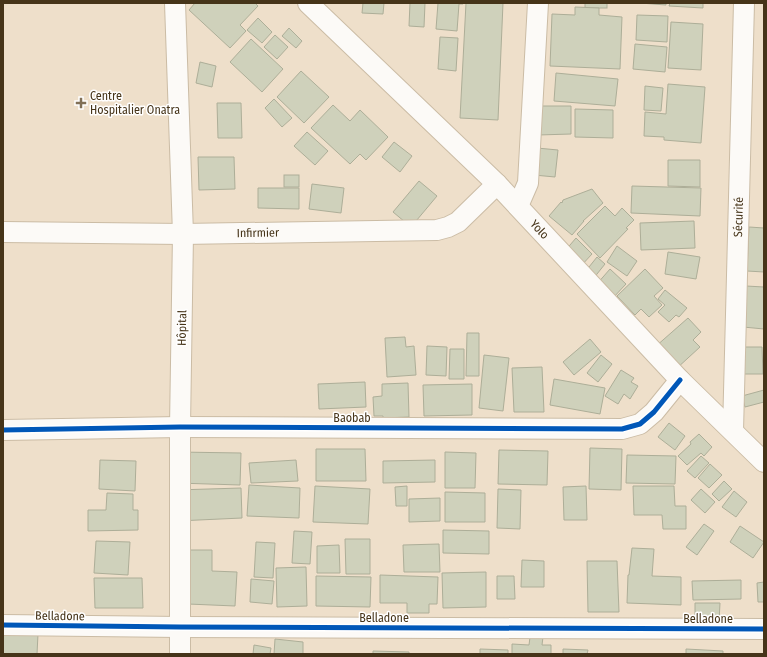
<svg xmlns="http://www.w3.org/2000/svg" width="767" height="657" font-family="'Fira Sans Condensed',sans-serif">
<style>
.building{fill:#cfd1bb;stroke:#adae98}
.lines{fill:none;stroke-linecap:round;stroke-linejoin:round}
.street-casing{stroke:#cbbca5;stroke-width:22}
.street{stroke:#fcfaf7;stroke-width:20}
.cycleway-casing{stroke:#fff;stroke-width:8}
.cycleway{stroke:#0057b8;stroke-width:5}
.poi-dot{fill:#817057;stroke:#fff;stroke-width:1.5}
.labels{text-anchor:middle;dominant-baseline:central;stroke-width:3;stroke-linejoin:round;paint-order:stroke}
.poi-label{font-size:12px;fill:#463419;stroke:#fff;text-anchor:start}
.street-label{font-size:12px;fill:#463419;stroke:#fff}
</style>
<rect width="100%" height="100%" fill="#eedfca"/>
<g class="building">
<path d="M195,3H255L258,6L240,25L246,31L230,48L189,10Z"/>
<path d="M363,3H384L383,14L362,13Z"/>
<path d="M410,3H425L424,27L409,26Z"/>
<path d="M438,3H463V4H459L457,31L436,29Z"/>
<path d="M466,3H503L498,120L460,118Z"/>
<rect x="585" y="3" width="22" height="5"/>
<path d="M640,3H666V5Z"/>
<path d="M670,3H703V8L669,6Z"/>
<path d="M575,7L599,8V15L622,17L620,69L550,66L552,14L575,15Z"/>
<path d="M637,15L668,16L667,42L636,40Z"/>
<path d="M258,18L272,32L262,43L247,30Z"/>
<path d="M671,22L703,24L701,70L668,68Z"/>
<path d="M289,28L302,41L296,48L282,36Z"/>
<path d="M275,35L288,47L277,59L264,47Z"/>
<path d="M440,37L458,38L456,71L438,69Z"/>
<path d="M251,39L283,69L262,92L230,62Z"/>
<path d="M635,44L667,47L665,72L633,69Z"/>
<path d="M200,62L216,66L212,87L196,83Z"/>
<path d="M301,71L329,97L304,123L277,97Z"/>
<path d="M556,73L618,79L615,106L554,101Z"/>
<path d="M668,84L705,87L701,143L664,140V137L644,136L645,112L666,114Z"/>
<path d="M645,86L663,88L661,111L644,110Z"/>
<path d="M274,99L292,118L282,127L265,108Z"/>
<path d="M217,103H241L242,138H218Z"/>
<path d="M333,105L350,121L360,110L388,137L366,160L360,154L350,164L311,128Z"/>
<path d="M538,106H571V134L538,135Z"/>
<path d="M575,109L613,110V138L575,137Z"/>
<path d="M307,132L328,151L315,165L294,146Z"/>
<path d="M394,142L412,156L400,172L382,157Z"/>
<path d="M537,148L558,150L555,177L534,175Z"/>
<path d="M198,157H234L235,189L199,190Z"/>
<path d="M668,160H700V187L668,186Z"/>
<rect x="284" y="175" width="15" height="12"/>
<path d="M419,181L437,196L411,227L393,212Z"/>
<path d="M312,184L344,188L341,213L309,209Z"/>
<path d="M632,186L701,188L700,216L631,213Z"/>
<path d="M258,188H299V209L258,208Z"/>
<path d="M592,189L603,203L583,221H584L572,235L549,216L561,202L562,203L563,200Z"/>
<path d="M605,206L615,216L622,208L634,220L626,228L628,229L600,258L577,234Z"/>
<path d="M694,221L695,248L641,250L640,223Z"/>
<path d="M749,227L764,228V272L747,271Z"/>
<path d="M576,238L592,254L580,267L564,252Z"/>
<path d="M617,246L637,261L627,276L607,262Z"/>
<path d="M668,252L700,257L696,279L665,274Z"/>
<path d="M597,257L605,264L593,279L585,272Z"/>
<path d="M610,269L626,284L612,299L596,285Z"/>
<path d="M645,269L663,288L654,296L662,305L649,317L641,309L635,315L617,296Z"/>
<path d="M746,286L764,287V329L743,327Z"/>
<path d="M665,290L687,308L679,317L676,315L669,322L658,312L665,305L658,299Z"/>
<path d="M688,318L701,332L693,340L700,347L676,369L655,347Z"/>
<path d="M467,333H479V376H466Z"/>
<path d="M405,337L406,347L414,346L416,375L387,377L385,338Z"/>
<path d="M590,339L601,352L574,375L563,362Z"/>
<path d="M427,346L447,347L446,376L426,375Z"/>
<path d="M728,347H762L763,374H728Z"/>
<path d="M450,349H464V379H449Z"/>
<path d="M484,355L509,358L503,411L479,408Z"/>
<path d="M601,355L612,364L598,382L587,373Z"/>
<path d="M542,367L544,412H514L512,368Z"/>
<path d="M621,370L634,378L631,382L638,386L630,399L624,394L618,404L605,396Z"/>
<path d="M554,379L605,388L600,414L550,405Z"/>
<path d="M365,382L366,407L319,409L318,384Z"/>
<path d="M408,383L409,417L383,418V416H374L373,397L382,396V384Z"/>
<path d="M472,384V415L424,416L423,385Z"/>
<path d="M764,390V402L745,407L742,396Z"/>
<path d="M669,423L685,436L675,450L658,437Z"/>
<path d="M699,434L712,447L704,456L701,453L687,465L678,456L691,444L690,442Z"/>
<path d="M590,448L622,449L621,490L589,489Z"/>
<path d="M316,449H365L366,481H316Z"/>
<path d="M499,450L548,451L547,485L498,484Z"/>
<path d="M178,452L241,453L240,485L177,483Z"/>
<path d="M445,452L476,453L475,488H445Z"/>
<path d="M627,455L676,456L675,484L626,483Z"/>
<path d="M701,456L709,463L695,478L687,471Z"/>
<path d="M100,460L136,461L135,491L99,489Z"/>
<path d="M296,460L298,481L251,483L249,463Z"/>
<path d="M435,460V482L383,483V461Z"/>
<path d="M710,464L722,475L709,488L698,478Z"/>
<path d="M724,481L732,489L719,501L712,494Z"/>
<path d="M249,485L300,488L299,518L247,516Z"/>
<path d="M315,486L370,489L368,524L313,522Z"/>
<path d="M407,486V506H396L395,487Z"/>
<path d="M586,486L587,520H564L563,487Z"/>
<path d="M633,486H674L675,506H686V529H663L662,515H634Z"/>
<path d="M241,488L242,518L177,521L176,490Z"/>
<path d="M498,489L521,490L520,529L497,528Z"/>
<path d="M701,489L715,502L705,513L691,500Z"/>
<path d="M734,491L747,502L736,517L722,507Z"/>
<path d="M445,492L485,493V522H445Z"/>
<path d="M107,493L133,494V510H138V530L88,531V510H106Z"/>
<path d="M440,498V521L409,522V499Z"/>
<path d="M704,524L714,531L697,555L686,547Z"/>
<path d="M740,526L764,542L753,558L730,542Z"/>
<path d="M443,530L489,531V554L443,553Z"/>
<path d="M294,531L312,532L310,564L292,563Z"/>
<path d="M345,539H370V574H346Z"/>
<path d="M96,541L130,542L128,575L94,573Z"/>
<path d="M256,542L275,543L273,578L254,577Z"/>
<path d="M439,544L440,572H404L403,545Z"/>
<path d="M339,545L340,573H317V546Z"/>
<path d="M632,548L654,549L652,576L681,577V605L627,603L628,575H629Z"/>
<path d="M188,550H212V571L237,572L235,606L188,604Z"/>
<path d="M522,560L544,561V587H521Z"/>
<path d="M587,561H617L619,612H588Z"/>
<path d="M306,567L307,606L277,607L276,568Z"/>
<path d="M486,572V607L443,608L442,573Z"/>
<path d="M380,575L438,577L437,604H429V613H407V603H380Z"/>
<path d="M316,576L371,577L370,607L316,606Z"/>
<path d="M497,576H514L515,599H497Z"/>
<path d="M94,578H142L143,608H95Z"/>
<path d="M251,579L274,581L272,604L250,602Z"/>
<path d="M741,580V599L693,600L692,581Z"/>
<path d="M764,582V602H758L757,583Z"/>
<path d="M695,603H720L719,622L695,621Z"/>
<path d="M3,633L38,634L37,654H3Z"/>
<path d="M530,637H543L542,645H551V654H512V644L529,645Z"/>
<path d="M275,639L303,642V654H274Z"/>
<path d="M254,645L271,648L270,654H253Z"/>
<path d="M480,649L508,650V654H480Z"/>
<path d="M563,649L588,650L587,654H563Z"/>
<path d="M686,649L723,651V654H686Z"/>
<path d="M373,651L409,652V654H373Z"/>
</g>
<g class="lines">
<defs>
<g id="street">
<path d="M175,3L183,234L180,427V654"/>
<path id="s1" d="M308,3L497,184L680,380L764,462"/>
<path d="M518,206L528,183L538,3"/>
<path id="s2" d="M3,232L183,234L437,230L448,227L458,222L497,184"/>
<path d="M3,430L180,427L622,429L640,424L654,412L680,380"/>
<path id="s3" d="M733,431L744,3"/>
<path d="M3,625L180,627L764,629"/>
</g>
</defs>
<use href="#street" class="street-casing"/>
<use href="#street" class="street"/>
<defs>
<g id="cycleway">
<path d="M3,430L180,427L622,429L640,424L654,412L680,380"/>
<path d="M3,625L180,627L764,629"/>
</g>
</defs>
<use href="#cycleway" class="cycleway-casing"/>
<use href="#cycleway" class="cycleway"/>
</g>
<path class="poi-dot" d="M79 97h4v4h4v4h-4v4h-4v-4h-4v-4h4z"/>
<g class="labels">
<g class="poi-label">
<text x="90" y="96">Centre<tspan x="90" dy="14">Hospitalier Onatra</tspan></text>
</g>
<g class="street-label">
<text stroke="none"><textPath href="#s3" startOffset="214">Sécurité</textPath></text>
<text stroke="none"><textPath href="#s1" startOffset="324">Yolo</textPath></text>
<text stroke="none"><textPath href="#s2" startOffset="255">Infirmier</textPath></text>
<text transform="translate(182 328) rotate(-89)">Hôpital</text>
<text x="352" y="418">Baobab</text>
<text transform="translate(60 616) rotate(1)">Belladone</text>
<text x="384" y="618">Belladone</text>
<text x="708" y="619">Belladone</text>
</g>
</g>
<rect width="767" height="657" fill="none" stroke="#463419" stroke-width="8"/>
</svg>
